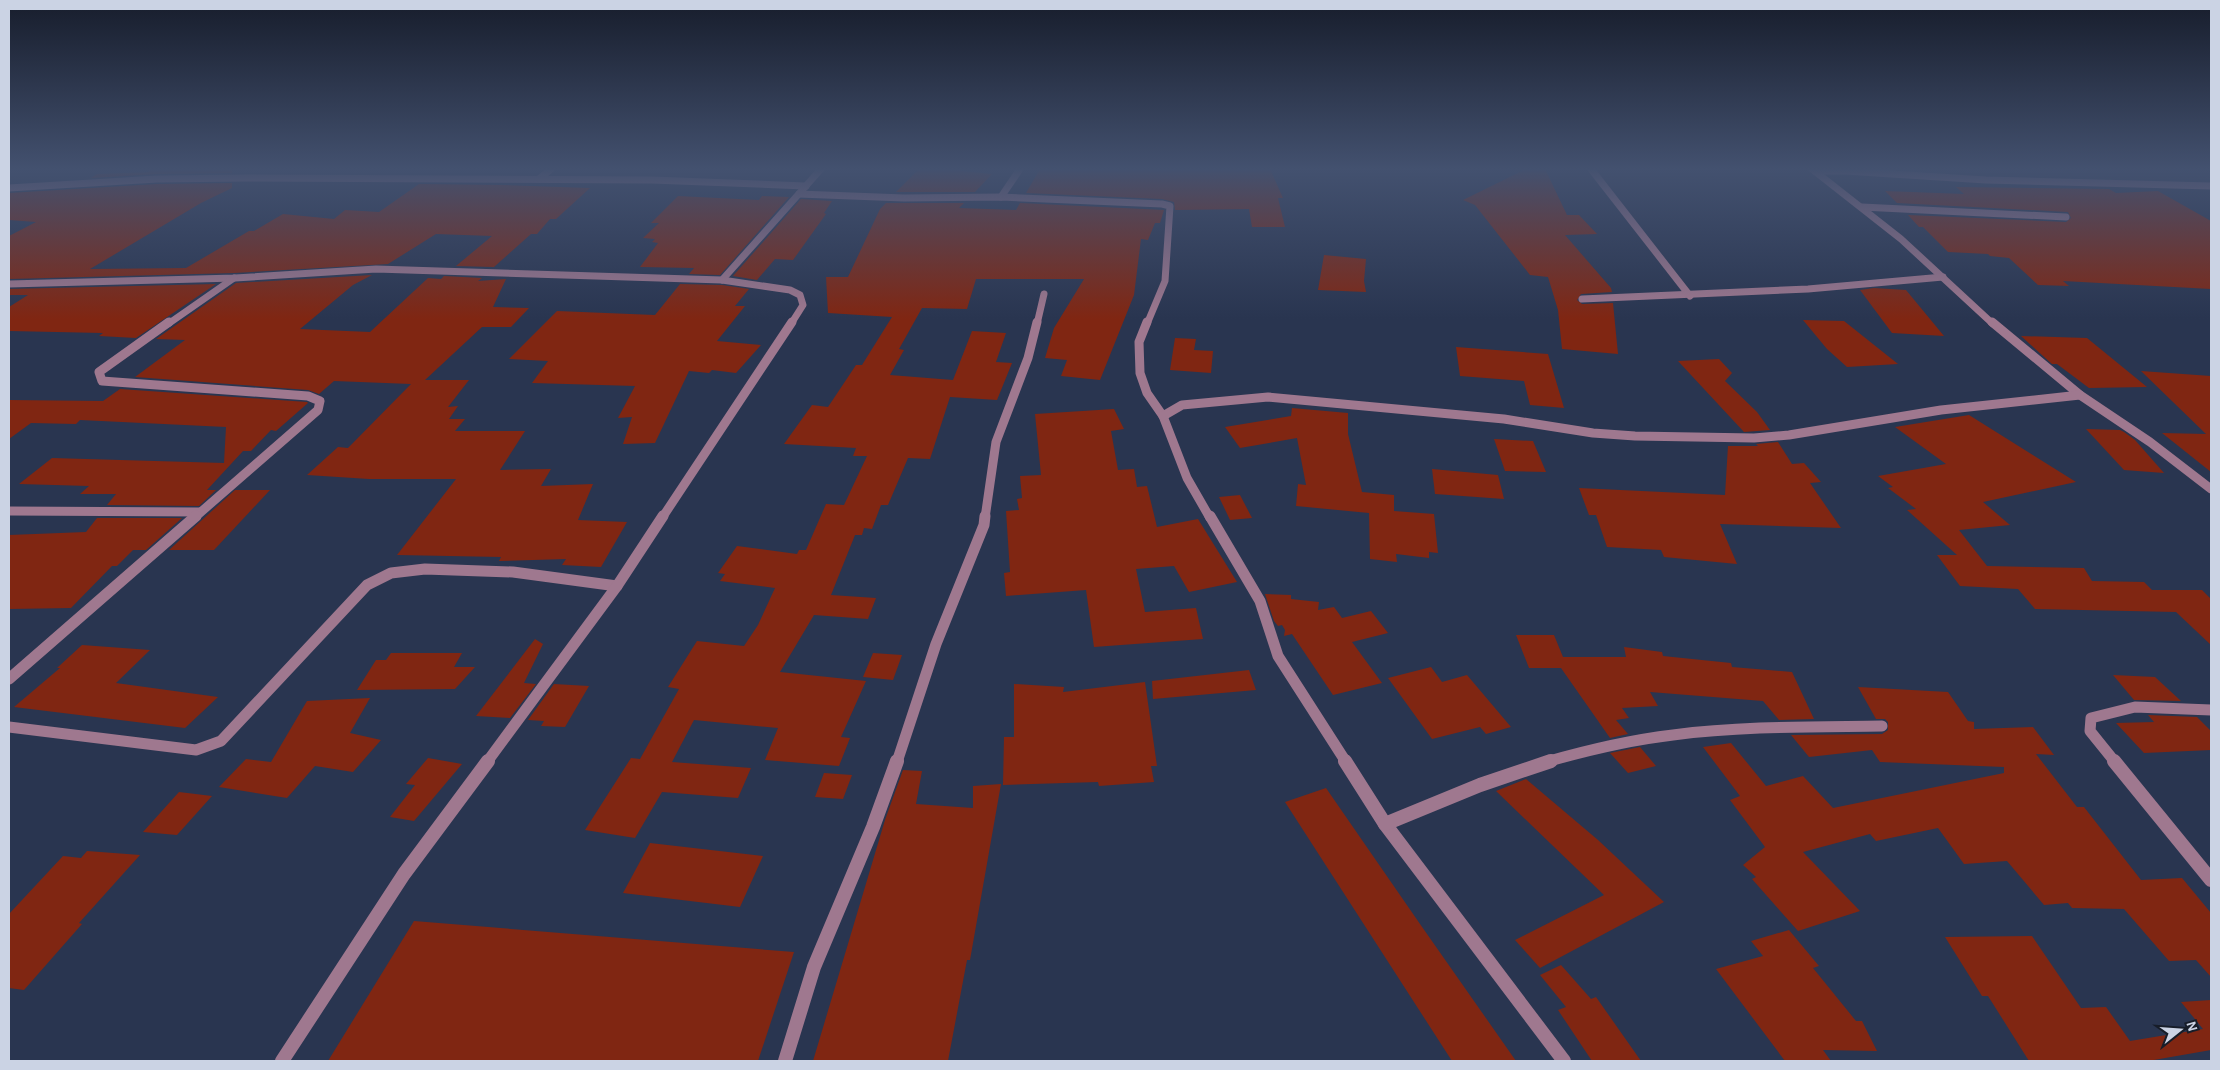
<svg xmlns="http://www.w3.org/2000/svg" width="2220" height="1070" font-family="'Alegreya Sans',sans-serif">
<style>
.building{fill:#802612}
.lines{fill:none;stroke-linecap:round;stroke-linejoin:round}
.service{stroke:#9f788f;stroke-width:7}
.minor-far3{stroke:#9f788f;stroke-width:7}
.minor-far2{stroke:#9f788f;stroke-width:9}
.minor-far1{stroke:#9f788f;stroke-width:11}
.minor{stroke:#9f788f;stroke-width:14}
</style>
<rect width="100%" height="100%" fill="#293550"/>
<g class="building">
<path d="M149,169H232V173L157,174L91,178L97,174L149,172Z"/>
<path d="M919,169H944L992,174L975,192H896Z"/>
<path d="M1040,169H1270L1283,198H1278L1285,227H1252L1249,209L1175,210L1174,202L1162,199L1026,193Z"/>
<path d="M1526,169H1545L1567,215H1579L1597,234L1565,235L1611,288L1612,292L1581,294L1577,300L1582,304L1613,303L1618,354L1562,349L1558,310L1548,277L1530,275L1475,205L1463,200Z"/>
<path d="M232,183V188L201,203L90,269L186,268L249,231H254L283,214L334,219L345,210L379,212L419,184L502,185L590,188L556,219H550L537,234H531L494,267L456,266L492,236L436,234L388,264L234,273L9,279V236L36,222L9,220V193L157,184Z"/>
<path d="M1956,187L2109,189L2116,193L2158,191L2211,221V289L2063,281L2069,286L2038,285L2009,258L1990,256L1988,254L1948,252L1923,227H1919L1908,215L2066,222L2071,218L2068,212L1897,203L1885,191L1964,194Z"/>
<path d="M678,196L759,200L762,196L789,197L720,275L689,274L694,268L640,267L658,243L652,242L655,239L643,238L659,223H651Z"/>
<path d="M801,199L832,201L824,213L826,214L793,260L775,259L757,280L733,276Z"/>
<path d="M886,203H964L959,208L1016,210L1020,203L1164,210L1160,223H1155L1148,240L1141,239L1134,295L1100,380L1061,376L1067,360L1045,358L1054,328L1084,279H976L967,309L922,308L899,349L904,350L890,375L953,380L972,331L1006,333L996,362L1012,363L997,400L950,397L930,459L908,458L888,505H881L872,529L864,528L862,535H855L831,595L876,598L868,619L814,615L780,672L866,681L841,737L850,738L839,766L765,760L778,728L694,720L672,762L751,768L738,798L662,792L635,838L585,830L631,758L640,759L679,689L668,687L697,641L744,646L758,625L775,588L720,581L725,574L718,573L737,546L797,554L799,550H806L826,504L844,505L867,456H853L856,448L784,444L812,405L828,407L856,365H862L892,317L828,313L826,277H848L880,209Z"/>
<path d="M1324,255L1366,259L1364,281L1366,292L1318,290Z"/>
<path d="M372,275L353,285L300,329L370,332L428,278L441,279L444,276L482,278L478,281L506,279L493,307L529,308L511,327H482L425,380H469L448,407L458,406L449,419H465L455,431H525L500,470L551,469L541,486L593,484L578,520L627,522L601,567L562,565L566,559L499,561L501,557L397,555L456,479H369L307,475L338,447L348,448L411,384L334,381L319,394L308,390L135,377L185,340L156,339L236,283Z"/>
<path d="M216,284L136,338L99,336L103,333L9,331V307L28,295H9V289Z"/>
<path d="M680,284L722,285L749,289L735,306H745L717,341L761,345L736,373L712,370L709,373L689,371L655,443L623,444L632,417L618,418L635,386L532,383L548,361L509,359L557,311L655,315Z"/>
<path d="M1874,288L1906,290L1944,336L1892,333L1860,290Z"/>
<path d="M1803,320L1844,321L1898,364L1847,367L1827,349Z"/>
<path d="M2021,336L2087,338L2147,387L2089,388L2057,364H2052Z"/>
<path d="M1175,338L1196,339L1194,350L1213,351L1211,373L1170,370Z"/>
<path d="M1456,347L1548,354L1564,408L1530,405L1524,381L1460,376Z"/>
<path d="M1719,359L1732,373L1725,381L1757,412L1770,430L1744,432L1678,361Z"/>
<path d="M2141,371L2211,376V472L2162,433L2206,434Z"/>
<path d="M120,389L307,402L308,403L276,431L271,430L251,451H243L207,490H216L199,506L107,505L116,494H80L89,486L19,484L52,458L224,463L226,427L80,420L76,424L31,423L9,439V400L103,401Z"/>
<path d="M1292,408L1348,413V434L1362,492L1394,495V511L1434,514L1438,553L1429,552V558L1396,554L1397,562L1370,559L1369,513L1296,506L1298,484L1306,485L1297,438L1240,448L1225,427L1291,416Z"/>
<path d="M1114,409L1124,429L1111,431L1118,470L1134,469L1137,487L1147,486L1157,527L1198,519L1237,582L1189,592L1174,566L1136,569L1145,612L1196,608L1203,639L1094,647L1086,590L1006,596L1004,573L1010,572L1006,511L1019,510L1017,499L1022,498L1020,476L1041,475L1035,414Z"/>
<path d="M1969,415L2076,482L1983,502L2010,525L1959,530L1987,566L2084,568L2092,581L2144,582L2152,590H2202L2211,599V645L2176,612L2035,609L2018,589L1960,586L1937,555H1957L1907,510L1916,509L1888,488L1893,487L1878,476L1946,464L1895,427Z"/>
<path d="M2086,429L2120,430L2124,432L2135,440L2164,473L2124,470Z"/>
<path d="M1494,439L1533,441L1546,472L1505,471Z"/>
<path d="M1778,442L1792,464L1804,463L1821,482L1810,483L1841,528L1720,524L1737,564L1664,557L1661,550L1607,547L1596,515H1589L1579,488L1725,495L1728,446H1758L1756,444Z"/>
<path d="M1432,469L1498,475L1504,499L1435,494Z"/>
<path d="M235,490H270L214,550H169Z"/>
<path d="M1240,495L1252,518L1230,520L1219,497Z"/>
<path d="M97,518H182L146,550H133L117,566H112L71,608L9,609V535L86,532Z"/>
<path d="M1265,594L1291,595V599L1319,602L1318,610L1334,607L1342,618L1371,611L1388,633L1352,642L1382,683L1333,695L1292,634L1284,636L1285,630L1282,625L1278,626L1274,621Z"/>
<path d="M1516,635H1554L1563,657H1626L1624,647L1662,652L1663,656L1731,663L1732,667L1792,672L1814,719L1779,720L1763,701L1650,692L1658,706L1622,708L1629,718L1616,720L1628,734L1610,738L1561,668H1529Z"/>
<path d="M535,639L543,644L524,683L536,684L510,718L476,716Z"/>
<path d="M82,645L150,650L116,683L218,697L185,728L14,707L60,668H57Z"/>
<path d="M391,653H462L454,667H475L455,689L357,690L376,660H386Z"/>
<path d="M873,653L902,655L893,680L863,677Z"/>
<path d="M1431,667L1442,682L1467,675L1511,727L1486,734L1480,727L1432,739L1388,678Z"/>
<path d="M1249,670L1256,690L1153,699L1152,681Z"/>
<path d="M2113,675L2155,677L2181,701L2134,700Z"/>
<path d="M1145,682L1157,766H1151L1154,782L1099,786L1098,782L1003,785L1004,737H1014V684L1064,687L1063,692Z"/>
<path d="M554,684L589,686L565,727L541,726L544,721L528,720Z"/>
<path d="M1858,687L1948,692L1968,721L1974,722V729L2033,727L2054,755L2036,754L2077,807H2084L2141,880L2182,878L2211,913V977L2196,960L2169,961L2124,909L2072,908L2068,903L2044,905L2007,861L1964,864L1938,828L1876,841L1870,834L1803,852L1860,911L1798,931L1752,879L1756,877L1743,865L1765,847L1730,800L1740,796L1703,747L1731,743L1766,786L1803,776L1833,808L2004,773V767L1880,762L1872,750L1809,757L1791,735L1882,734L1888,730V722L1885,719H1876Z"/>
<path d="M370,698L350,733L381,740L353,772L315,766L287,798L219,787L246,759L271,762L307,701Z"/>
<path d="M2148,715L2197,717L2211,731V750L2144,753L2116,723L2154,722Z"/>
<path d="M1640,747L1656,766L1628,773L1610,753Z"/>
<path d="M428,758L462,764L414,821L390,817L415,785L406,784Z"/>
<path d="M903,770L922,771L916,804L973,808V786L1001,784L970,960H967L948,1061H813L885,820Z"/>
<path d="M824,773L852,775L843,799L815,797Z"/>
<path d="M1526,779L1598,840L1664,902L1540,968L1515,940L1604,895L1496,791Z"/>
<path d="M1326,788L1420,924L1516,1061H1452L1285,802Z"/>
<path d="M179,792L212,796L177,835L143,832Z"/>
<path d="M650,843L763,856L740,907L623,893Z"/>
<path d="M87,851L140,855L79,923L82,924L24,990L9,988V914L63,856L81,858Z"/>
<path d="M414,921L794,952L758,1061H328Z"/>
<path d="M1789,930L1819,966L1813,968L1856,1021H1862L1877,1051L1823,1050L1831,1061H1785L1716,969L1763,956L1751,941Z"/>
<path d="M2032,936L2081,1008L2106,1007L2130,1041L2203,1029L2181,1002L2211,1000V1050L2148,1061H2029L1988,996H1982L1945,937Z"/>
<path d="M1561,965L1591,999L1596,997L1641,1061H1592L1558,1010L1566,1007L1540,975Z"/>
</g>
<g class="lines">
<path class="service" d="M1862,207L2066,217"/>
<g class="minor-far3">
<path d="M1591,169L1690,296"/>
<path d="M1812,169L1901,239L1993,324"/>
<path d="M1815,171H1845L1986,180L2211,186"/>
<path d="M539,179L551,169"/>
<path d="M9,188L157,179L245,178L652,180L806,186"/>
<path d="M799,194L904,198L1001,197L1162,204L1170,206L1165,281L1147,324"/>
<path d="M1001,197L1020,169"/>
<path d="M722,280L821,169"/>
<path d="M9,284L235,278L376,269L722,280L790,290L800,295L803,305L791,324"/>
<path d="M1582,299L1808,289L1943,277"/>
<path d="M168,324L234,278"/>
<path d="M1037,324L1044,294"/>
</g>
<g class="minor-far2">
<path d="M169,322L99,372L102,381L308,396L320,401L318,410L194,518"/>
<path d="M1147,322L1139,342L1140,373L1147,393L1163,416L1187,478L1210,518"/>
<path d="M1992,322L2080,395L2150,442L2211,489"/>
<path d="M1163,416L1182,405L1268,397L1504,419L1593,433L1635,436L1754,438L1789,435L1941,410L2080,395"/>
<path d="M9,511L200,512"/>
<path d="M662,518L792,322"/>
<path d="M985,518L996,442L1028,358L1037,322"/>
</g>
<g class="minor-far1">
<path d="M1210,516L1260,601L1278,656L1346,762"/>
<path d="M9,679L196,516"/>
<path d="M9,727L196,750L221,741L367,585L391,573L425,569L513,572L617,586"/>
<path d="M487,762L617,586L663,516"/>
<path d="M897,762L936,644L984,525L985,516"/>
<path d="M1546,762C1588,750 1630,740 1673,735C1742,726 1812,727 1882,726"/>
<path d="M2115,762L2090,731L2091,718L2135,707L2211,710"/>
</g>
<g class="minor">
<path d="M1345,761L1385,824L1564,1061"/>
<path d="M2114,761L2211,880"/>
<path d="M1385,824L1480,785L1551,761"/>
<path d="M282,1061L404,874L488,761"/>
<path d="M785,1061L814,967L873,827L897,761"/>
</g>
</g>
<linearGradient id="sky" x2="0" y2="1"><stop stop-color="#171d2c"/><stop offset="0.53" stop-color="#43516f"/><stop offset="1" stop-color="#43516f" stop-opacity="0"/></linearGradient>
<rect width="2220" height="319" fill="url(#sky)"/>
<rect width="2220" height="1070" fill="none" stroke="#cbd3e4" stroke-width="20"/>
<g transform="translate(2180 1030) rotate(73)" stroke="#171d29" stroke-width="4" paint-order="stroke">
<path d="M0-4L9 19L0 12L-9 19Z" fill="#cbd3e4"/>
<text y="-8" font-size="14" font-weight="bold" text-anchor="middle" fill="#cbd3e4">N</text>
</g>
</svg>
